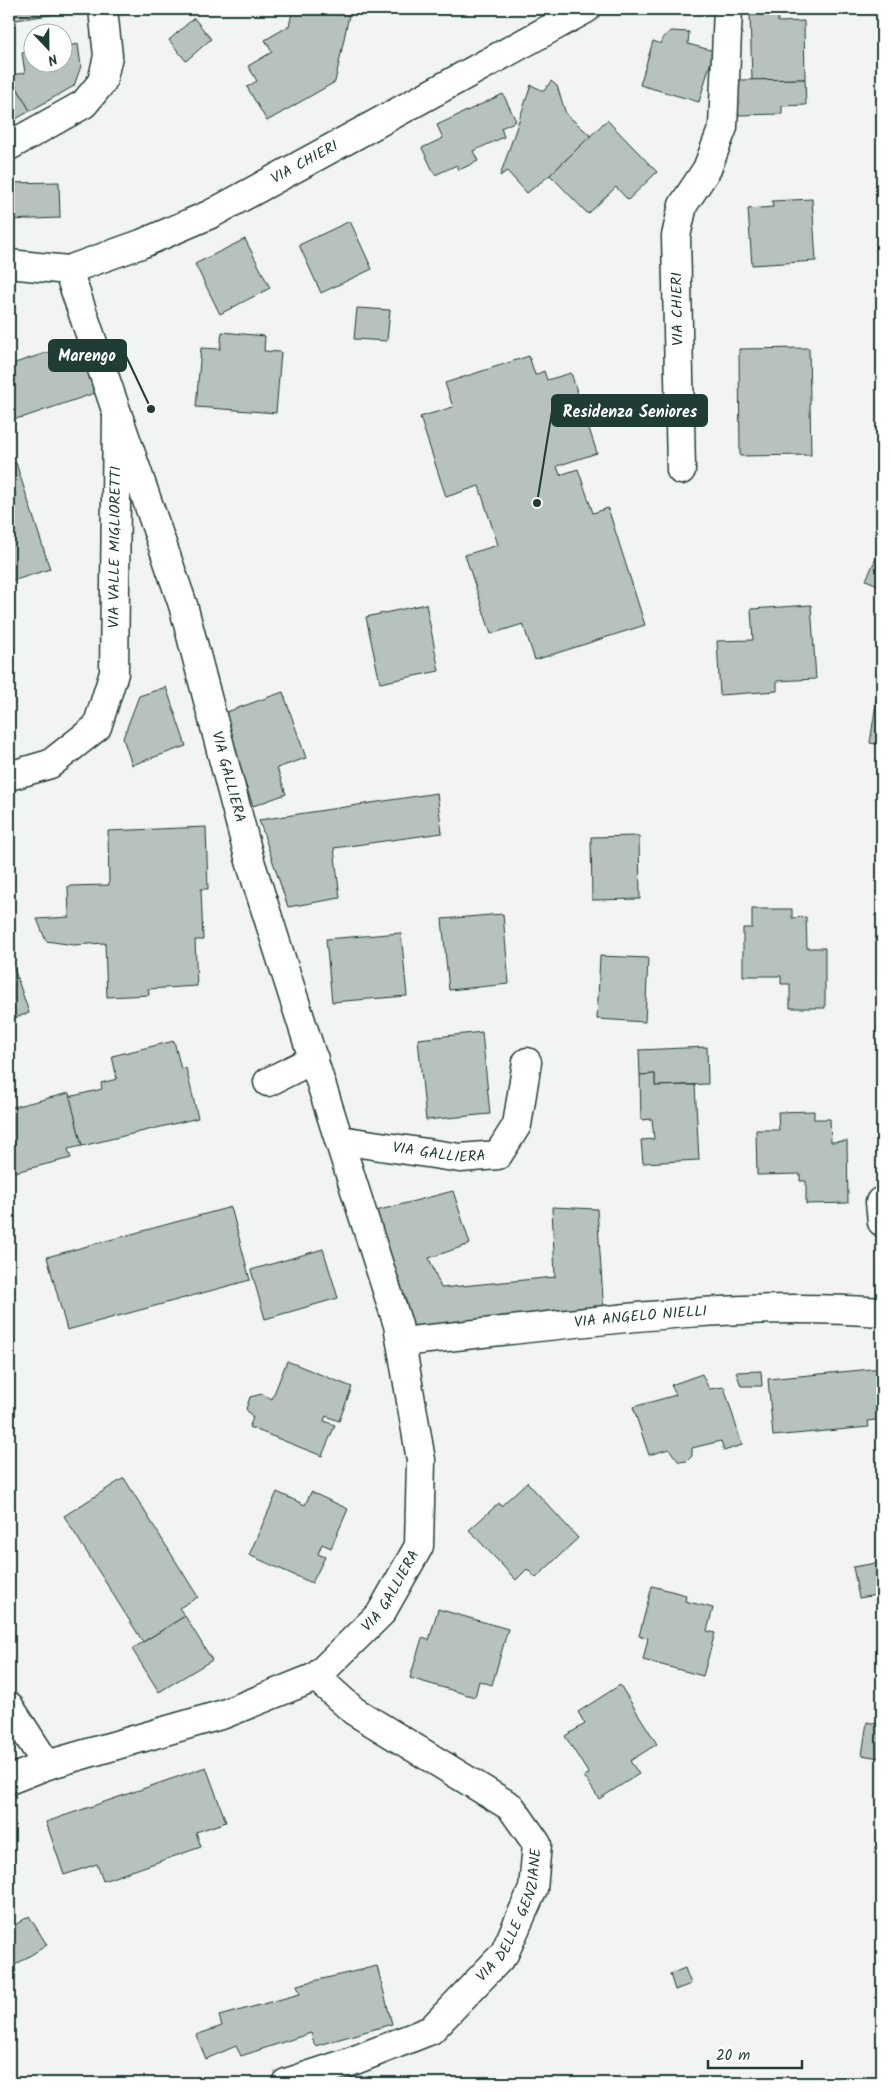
<svg xmlns="http://www.w3.org/2000/svg" width="891" height="2092" font-family="Kalam,sans-serif">
<style>
.building{fill:#b7c1bd;stroke:#1f3d34}
.lines{fill:none;stroke-linecap:round;stroke-linejoin:round}
.minor-casing{stroke:#1f3d34;stroke-width:31}
.major-casing{stroke:#1f3d34;stroke-width:31}
.minor{stroke:#fff;stroke-width:28}
.major{stroke:#fff;stroke-width:28}
.labels{text-anchor:middle;dominant-baseline:central;stroke-width:5;stroke-linejoin:round;paint-order:stroke}
.street-label{font-size:15px;fill:#1f3d34;stroke:#fff}
.leader{fill:none;stroke:#1f3d34;stroke-width:2}
.callout-dot{fill:#1f3d34;stroke:#fff;stroke-width:2}
.callout{fill:#1f3d34;stroke:#1f3d34;stroke-width:2}
.callout-label{font-size:16px;text-anchor:middle;font-weight:bold;fill:#fff}
</style>
<rect width="100%" height="100%" fill="#f2f3f3"/>
<filter id="ink" filterUnits="userSpaceOnUse"><feTurbulence type="fractalNoise" baseFrequency=".02" numOctaves="2"/><feDisplacementMap in="SourceGraphic" scale="10" xChannelSelector="R" yChannelSelector="G"/><feConvolveMatrix kernelMatrix="1 2 1 2 8 2 1 2 1" color-interpolation-filters="sRGB"/></filter>
<g filter="url(#ink)">
<g class="building">
<path d="M9,9H77V11L9,21Z"/>
<path d="M293,9H317L349,15L335,82L267,121L247,87L257,81L248,66L272,52L265,40L289,26Z"/>
<path d="M778,13V22L804,21L805,79L752,80L750,14Z"/>
<path d="M194,18L211,39L186,61L169,40Z"/>
<path d="M671,31L689,32L688,44L714,51L699,102L640,85L653,41L661,44L663,37Z"/>
<path d="M78,44L81,66L74,86L30,111L10,75L25,73L22,53L32,51V62H62V47Z"/>
<path d="M9,73L30,111L9,123Z"/>
<path d="M805,79L806,105L782,106V114L738,115L737,80Z"/>
<path d="M551,81L557,86L566,114L591,136L550,175L527,193L507,171L500,176L531,85L544,91Z"/>
<path d="M503,94L516,121L501,128L504,137L473,151L478,161L459,170L457,165L435,175L422,148L443,138L437,125Z"/>
<path d="M607,120L657,172L628,200L616,187L588,214L550,175Z"/>
<path d="M59,182L60,218L9,220V183Z"/>
<path d="M812,199L816,261L752,265L748,209L773,207L772,201Z"/>
<path d="M350,221L372,269L321,293L299,245Z"/>
<path d="M245,239L270,288L220,314L195,264Z"/>
<path d="M876,253H882V313L879,314Z"/>
<path d="M357,308L390,310L387,341L354,339Z"/>
<path d="M222,332L265,336L264,351L281,352L276,413L196,407L201,348L220,349Z"/>
<path d="M85,340L101,391L24,417L9,420V395L14,393L9,378V365Z"/>
<path d="M809,348L811,455L740,456L739,349Z"/>
<path d="M529,356L535,375L544,371L547,380L571,373L597,453L557,466L560,475L578,469L593,513L608,508L645,625L535,660L523,624L491,634L465,555L498,545L479,486L446,497L420,417L453,407L445,383Z"/>
<path d="M16,463L50,569L9,582V465Z"/>
<path d="M882,545V587L866,580Z"/>
<path d="M426,604L439,671L380,683L366,617Z"/>
<path d="M811,605L816,679L777,681V691L720,695L717,641L753,640L751,609Z"/>
<path d="M166,687L186,746L132,765L123,738L139,696Z"/>
<path d="M878,690H882V745L870,743Z"/>
<path d="M283,692L306,758L277,768L286,794L253,806L221,714Z"/>
<path d="M437,793L442,833L334,848L340,898L288,907L259,820Z"/>
<path d="M206,827L208,889H201L203,940H195L197,986L148,989L149,995L107,997L105,943L74,945L46,941L37,919L69,917L68,886L109,885L108,831Z"/>
<path d="M639,836L640,899L592,900L591,837Z"/>
<path d="M752,909H792V918L806,917L807,948H825V1008H790V984H781V976H743V928H752Z"/>
<path d="M503,914L509,984L449,990L442,919Z"/>
<path d="M401,933L407,996L332,1002L326,939Z"/>
<path d="M9,953L29,1013L9,1020Z"/>
<path d="M600,956L648,958L645,1022L597,1019Z"/>
<path d="M482,1032L490,1114L426,1120L418,1039Z"/>
<path d="M174,1041L181,1069L186,1068L198,1118L82,1146L69,1097L102,1089L101,1083L117,1079L112,1056Z"/>
<path d="M707,1047L708,1084L655,1086V1074L640,1075L639,1050Z"/>
<path d="M655,1074V1086L695,1085L699,1160L643,1163L641,1140L654,1139L652,1119L641,1120L640,1075Z"/>
<path d="M69,1093L82,1146L68,1149L71,1158L15,1172L9,1147V1108Z"/>
<path d="M814,1111V1119H830L831,1142L847,1141L848,1203L806,1204V1181H800V1174L757,1175L756,1130H779L778,1112Z"/>
<path d="M453,1191L470,1244L429,1258L441,1288L555,1277L552,1207L597,1209L604,1313L412,1331L376,1211Z"/>
<path d="M231,1207L250,1280L67,1330L47,1257Z"/>
<path d="M323,1249L338,1298L265,1319L251,1270Z"/>
<path d="M287,1361L352,1387L339,1421L326,1416L324,1421L335,1425L322,1456L249,1427L253,1418L246,1409L250,1397L262,1394L272,1399Z"/>
<path d="M882,1368V1419L868,1421L869,1427L773,1436L768,1379Z"/>
<path d="M761,1371L762,1386H741L736,1372Z"/>
<path d="M702,1374L709,1389L724,1387L742,1445L724,1451L721,1441L692,1448V1456L687,1461L679,1462L669,1449L649,1455L633,1407L676,1395L671,1385Z"/>
<path d="M124,1478L198,1597L179,1608L185,1616L143,1642L64,1516Z"/>
<path d="M527,1482L578,1538L536,1578L527,1569L516,1580L469,1530L499,1503L501,1506Z"/>
<path d="M277,1492L305,1505L311,1492L348,1509L331,1548L322,1544L318,1554L325,1557L312,1583L249,1555Z"/>
<path d="M882,1562V1594L859,1598L853,1567Z"/>
<path d="M652,1586L686,1595L685,1601L713,1608L707,1631L715,1633L703,1676L643,1660L648,1638L639,1636Z"/>
<path d="M438,1609L508,1629L492,1685L479,1681L475,1697L410,1678L422,1638L429,1640Z"/>
<path d="M185,1616L212,1660L159,1692L132,1649Z"/>
<path d="M620,1685L657,1744L630,1761L639,1774L599,1799L584,1776L589,1774L565,1736L585,1724L578,1712Z"/>
<path d="M867,1722L882,1725L879,1758L862,1755Z"/>
<path d="M206,1767L226,1822L196,1832L201,1847L103,1881L97,1864L64,1875L46,1822Z"/>
<path d="M29,1916L47,1945L15,1965L9,1955V1929Z"/>
<path d="M377,1966L392,2024L315,2046L311,2033L241,2056L236,2046L206,2059L196,2035L222,2026L219,2016L300,1994L297,1985Z"/>
<path d="M685,1968L691,1984L675,1990L670,1974Z"/>
</g>
<g class="lines">
<defs>
<g id="minor">
<path d="M9,146L84,104L102,82L108,56L103,9"/>
<path d="M681,470L676,236L683,205L707,169L723,127L728,9"/>
<path id="s1" d="M9,776L50,764L97,727L114,673L117,413L68,270"/>
<path d="M268,1082L314,1059"/>
<path id="s2" d="M340,1140L460,1158L498,1155L517,1125L527,1062"/>
<path d="M880,1202L882,1222"/>
<path id="s3" d="M401,1342C561,1326 722,1300 882,1312"/>
<path d="M9,1706L47,1765"/>
<path id="s4" d="M9,1780L47,1765L224,1714L316,1677L381,1613L419,1546L421,1460L398,1325L250,861L183,605L117,413"/>
<path id="s5" d="M286,2083L350,2062L431,2030L504,1954L533,1889L537,1844L511,1807L354,1711L316,1677"/>
</g>
<g id="major">
<path id="s6" d="M9,264L68,270L141,244L211,214L586,9"/>
</g>
</defs>
<use href="#minor" class="minor-casing"/>
<use href="#major" class="major-casing"/>
<use href="#minor" class="minor"/>
<use href="#major" class="major"/>
</g>
</g>
<g class="labels">
<g class="street-label">
<text stroke="none"><textPath href="#s6" startOffset="320">VIA CHIERI</textPath></text>
<text transform="translate(678 309) rotate(-91)">VIA CHIERI</text>
<text stroke="none"><textPath href="#s1" startOffset="285">VIA VALLE MIGLIORETTI</textPath></text>
<text transform="translate(228 777) rotate(75)">VIA GALLIERA</text>
<text stroke="none"><textPath href="#s2" startOffset="100">VIA GALLIERA</textPath></text>
<text stroke="none"><textPath href="#s3" startOffset="241">VIA ANGELO NIELLI</textPath></text>
<text stroke="none"><textPath href="#s4" startOffset="439">VIA GALLIERA</textPath></text>
<text stroke="none"><textPath href="#s5" startOffset="298">VIA DELLE GENZIANE</textPath></text>
</g>
</g>
<path class="leader" d="M151 409L126 356M537 503L552 411"/>
<g class="callout-dot">
<circle cx="151" cy="409" r="5"/>
<circle cx="537" cy="503" r="5"/>
</g>
<g class="callout">
<rect x="49" y="340" width="77" height="31" rx="5"/>
<rect x="552" y="395" width="155" height="31" rx="5"/>
</g>
<g class="callout-label">
<text x="87" y="361">Marengo</text>
<text x="630" y="417">Residenza Seniores</text>
</g>
<rect width="891" height="2092" fill="none" stroke="#fff" stroke-width="30"/>
<rect x="15" y="15" width="861" height="2062" fill="none" stroke="#1f3d34" stroke-width="2" filter="url(#ink)"/>
<g transform="translate(48 48) rotate(158)"><circle r="24" fill="#ffffff" stroke="#a5b1ae"/>
<path d="M0-4L9 19L0 12L-9 19Z" fill="#1f3d34"/>
<text y="-8" font-size="14" font-weight="bold" text-anchor="middle" fill="#1f3d34">N</text>
</g>
<path d="M708 2060v8h94v-8" fill="none" stroke="#1f3d34" stroke-width="2.5"/>
<text x="716" y="2060" font-size="15" fill="#1f3d34" stroke="#ffffff" stroke-width="4" paint-order="stroke">20 m</text>
</svg>
